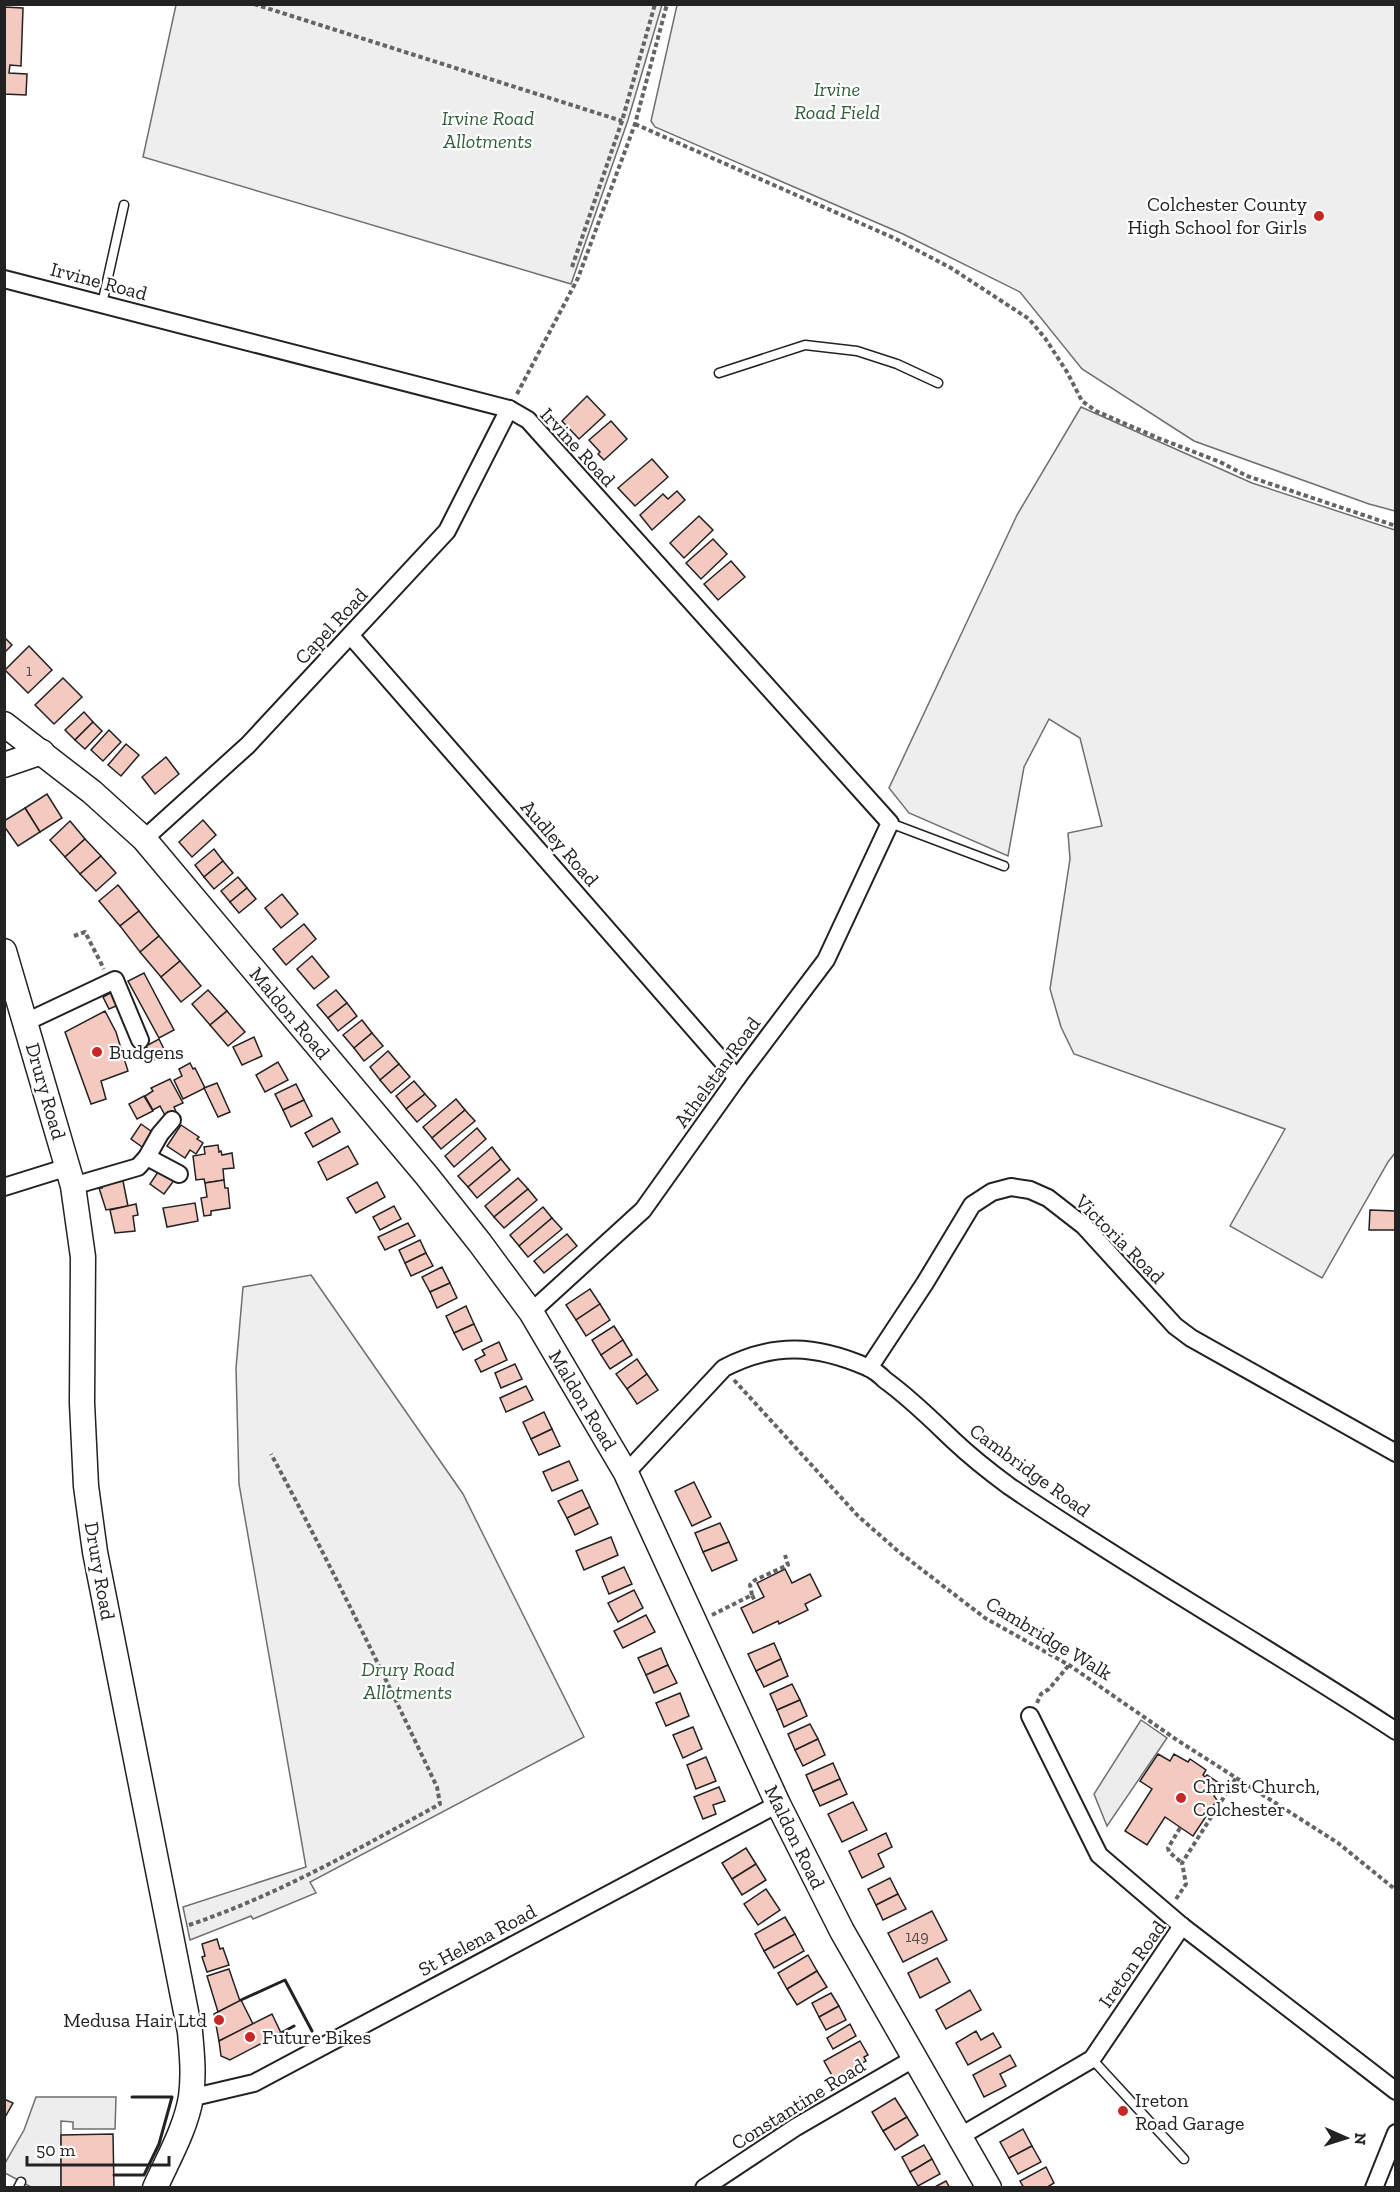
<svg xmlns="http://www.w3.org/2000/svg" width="1400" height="2192" font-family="'Zilla Slab',serif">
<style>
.green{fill:#eee;stroke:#6f6f6f;stroke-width:1.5}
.parking{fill:#ededed;stroke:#6f6f6f;stroke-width:1.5}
.building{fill:#f3c9c0;stroke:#222;stroke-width:1.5}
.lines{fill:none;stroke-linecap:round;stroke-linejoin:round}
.lane-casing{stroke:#222;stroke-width:11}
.street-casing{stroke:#222;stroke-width:20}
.secondary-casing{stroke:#222;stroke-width:27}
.path{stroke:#646464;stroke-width:4;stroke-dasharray:4.5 3;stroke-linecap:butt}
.lane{stroke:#fff;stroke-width:8}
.street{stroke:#fff;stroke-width:16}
.secondary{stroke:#fff;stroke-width:24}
.wall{stroke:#222;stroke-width:3}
.poi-dot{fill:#c62828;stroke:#fff;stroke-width:2}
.labels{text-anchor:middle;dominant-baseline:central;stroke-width:4.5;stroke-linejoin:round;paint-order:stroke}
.number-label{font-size:16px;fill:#564c4a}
.park-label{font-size:20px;font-style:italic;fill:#2f5e38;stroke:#fff}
.poi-label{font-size:20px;fill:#222;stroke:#fff;text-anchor:start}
.street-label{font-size:20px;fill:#222;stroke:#fff}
</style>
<rect width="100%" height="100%" fill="#fff"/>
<g class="green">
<path d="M176,5V4L662,5L628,120L571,284L143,157Z"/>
<path d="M677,5H1395V511L1369,504L1194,441L1082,369L1020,292L903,234L655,127L651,121Z"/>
<path d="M1081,407L1252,483L1395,530V1153L1388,1162L1322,1278L1230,1226L1285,1129L1074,1054L1061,1027L1050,989L1070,859L1068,833L1102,826L1080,738L1049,719L1024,767L1008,856L909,813L889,788L1017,515Z"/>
<path d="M311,1275L463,1494L584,1737L310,1882L316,1893L253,1919L251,1916L190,1940L183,1907L306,1867L239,1484L236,1368L243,1287Z"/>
</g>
<g class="parking">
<path d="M1141,1720L1167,1738L1107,1826L1094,1794Z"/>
<path d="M36,2097H116L115,2129H73V2122L61,2121V2187H31L5,2173L4,2165L24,2130Z"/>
</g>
<g class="building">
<path d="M4,7L23,8L21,66L10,65L9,73L27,74L26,95L4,94Z"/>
<path d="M587,396L605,415L579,439L562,421Z"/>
<path d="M611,421L627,439L604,460L598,454L600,452L589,440Z"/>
<path d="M652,459L668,477L635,506L618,488Z"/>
<path d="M677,491L685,500L652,530L640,515L663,494L668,499Z"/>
<path d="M699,516L713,530L684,558L670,543Z"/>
<path d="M713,539L727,554L701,579L686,563Z"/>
<path d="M731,561L745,577L718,600L704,584Z"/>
<path d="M4,637L12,645L4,653Z"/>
<path d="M29,646L52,670L28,693L5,670Z"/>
<path d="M63,678L82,697L54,724L35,705Z"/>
<path d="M84,712L93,722L75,740L65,730Z"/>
<path d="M93,722L102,731L85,749L75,740Z"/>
<path d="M109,730L121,742L103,761L91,750Z"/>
<path d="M126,744L139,755L121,776L108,765Z"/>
<path d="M166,757L179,774L155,794L142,777Z"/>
<path d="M47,794L62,818L40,832L25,808Z"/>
<path d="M25,808L40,832L18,846L4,826V821Z"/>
<path d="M203,820L216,835L192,857L179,842Z"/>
<path d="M70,821L85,839L65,857L50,840Z"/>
<path d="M85,839L101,856L80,874L65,857Z"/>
<path d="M214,849L223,861L204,877L195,865Z"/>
<path d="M101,856L116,873L96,891L80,874Z"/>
<path d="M223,861L233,873L214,889L204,877Z"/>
<path d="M238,877L247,888L230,902L221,891Z"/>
<path d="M118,885L139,911L120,926L99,901Z"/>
<path d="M247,888L256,899L239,913L230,902Z"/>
<path d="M282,894L298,914L281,928L265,908Z"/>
<path d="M139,911L159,936L140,952L120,926Z"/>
<path d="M304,924L316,939L286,965L273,949Z"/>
<path d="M159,936L180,961L161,977L140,952Z"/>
<path d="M312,956L329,977L314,989L297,969Z"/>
<path d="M180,961L201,986L181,1002L161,977Z"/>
<path d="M144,973L174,1030L159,1038L128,981Z"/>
<path d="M208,990L227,1011L210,1025L192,1004Z"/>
<path d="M336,990L347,1003L328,1018L317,1005Z"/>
<path d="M114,991L121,1004L109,1009L103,997Z"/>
<path d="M347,1003L357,1016L338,1031L328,1018Z"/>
<path d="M105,1011L116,1032L128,1071L101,1081L106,1099L91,1104L65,1032Z"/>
<path d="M227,1011L245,1032L228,1046L210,1025Z"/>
<path d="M362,1020L372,1033L354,1048L343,1035Z"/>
<path d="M372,1033L383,1046L364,1061L354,1048Z"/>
<path d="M254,1037L262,1056L242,1065L233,1047Z"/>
<path d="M159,1039L166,1053L154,1060L146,1046Z"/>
<path d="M388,1051L399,1064L380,1080L370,1067Z"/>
<path d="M278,1062L288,1080L265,1092L256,1075Z"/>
<path d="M190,1063L193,1069L195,1068L205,1088L183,1099L174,1080L182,1076L179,1069Z"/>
<path d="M399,1064L410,1077L391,1093L380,1080Z"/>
<path d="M170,1079L183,1103L174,1107L177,1114L167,1119L160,1106L153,1110L145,1096L153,1091L151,1088Z"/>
<path d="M414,1081L425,1094L406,1109L396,1096Z"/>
<path d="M217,1083L230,1112L218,1117L204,1088Z"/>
<path d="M296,1084L304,1100L283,1110L275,1094Z"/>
<path d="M425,1094L436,1106L417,1122L406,1109Z"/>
<path d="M144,1096L153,1111L137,1119L129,1104Z"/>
<path d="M456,1099L465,1110L432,1138L423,1127Z"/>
<path d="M304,1100L312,1116L291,1127L283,1110Z"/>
<path d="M465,1110L475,1121L441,1149L432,1138Z"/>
<path d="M332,1118L340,1132L313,1147L305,1133Z"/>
<path d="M141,1124L155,1134L145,1149L131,1139Z"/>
<path d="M181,1125L199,1137L197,1139L203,1143L196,1154L190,1150L185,1158L167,1146Z"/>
<path d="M477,1128L486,1139L454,1167L445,1156Z"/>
<path d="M218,1145L219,1152L221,1151L222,1155L232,1153L234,1168L223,1169L224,1180L205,1183L204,1179L196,1180L193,1156L205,1154L204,1147Z"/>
<path d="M348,1146L358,1164L327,1180L318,1162Z"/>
<path d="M492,1147L501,1159L468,1187L458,1176Z"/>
<path d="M501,1159L510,1170L477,1198L468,1187Z"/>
<path d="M160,1169L175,1179L164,1194L150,1184Z"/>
<path d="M518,1178L528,1189L494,1217L485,1206Z"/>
<path d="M224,1180L225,1188H228L230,1208L211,1211V1215L204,1216L201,1198L207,1197L205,1183Z"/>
<path d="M123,1181L128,1206L106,1210L99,1188H102L101,1185Z"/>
<path d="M377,1182L385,1197L356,1213L347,1198Z"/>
<path d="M528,1189L537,1200L504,1228L494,1217Z"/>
<path d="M195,1203L198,1221L167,1227L163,1208Z"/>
<path d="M136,1204L138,1215L133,1216L135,1231L115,1233L110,1210Z"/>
<path d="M394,1206L401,1219L380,1230L373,1217Z"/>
<path d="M543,1207L552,1218L519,1246L510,1235Z"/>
<path d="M1370,1210L1396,1211V1230H1369Z"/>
<path d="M552,1218L562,1229L528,1257L519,1246Z"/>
<path d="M408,1223L415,1236L385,1250L378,1237Z"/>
<path d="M567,1234L577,1246L544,1273L534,1261Z"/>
<path d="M420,1240L426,1253L405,1263L399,1250Z"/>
<path d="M426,1253L433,1266L411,1276L405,1263Z"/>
<path d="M442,1267L450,1283L430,1292L422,1277Z"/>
<path d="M450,1283L457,1298L437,1308L430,1292Z"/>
<path d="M590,1289L600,1304L576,1320L566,1305Z"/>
<path d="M600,1304L610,1320L586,1336L576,1320Z"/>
<path d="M466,1306L474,1324L454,1333L446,1316Z"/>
<path d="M474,1324L482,1341L463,1350L454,1333Z"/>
<path d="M614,1326L623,1340L601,1355L592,1340Z"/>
<path d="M623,1340L632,1355L610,1369L601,1355Z"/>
<path d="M499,1342L507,1360L481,1372L475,1360L485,1355L482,1350Z"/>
<path d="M637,1359L647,1374L627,1389L616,1374Z"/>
<path d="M515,1364L522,1379L501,1388L495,1373Z"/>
<path d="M647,1374L658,1390L637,1404L627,1389Z"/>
<path d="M526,1386L533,1400L506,1412L500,1398Z"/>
<path d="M544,1412L552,1429L531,1439L523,1422Z"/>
<path d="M552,1429L560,1446L539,1455L531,1439Z"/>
<path d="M569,1461L578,1480L552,1491L543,1472Z"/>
<path d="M694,1482L711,1517L692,1526L675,1491Z"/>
<path d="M582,1490L590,1507L567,1518L558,1501Z"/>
<path d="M590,1507L598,1524L575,1535L567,1518Z"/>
<path d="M720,1523L729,1542L703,1552L695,1533Z"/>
<path d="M611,1537L618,1555L584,1570L576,1551Z"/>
<path d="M729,1542L737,1560L712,1571L703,1552Z"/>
<path d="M624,1567L632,1584L609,1594L602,1577Z"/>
<path d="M785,1569L792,1583L810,1574L821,1596L805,1604L808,1610L779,1624L778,1621L753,1633L741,1608L764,1597L757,1583Z"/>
<path d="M634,1590L643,1608L618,1622L608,1603Z"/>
<path d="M646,1615L655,1632L623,1648L614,1631Z"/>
<path d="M774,1643L781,1659L756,1671L748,1654Z"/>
<path d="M661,1648L668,1665L646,1675L638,1658Z"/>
<path d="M781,1659L788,1676L764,1687L756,1671Z"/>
<path d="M668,1665L677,1683L654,1693L646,1675Z"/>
<path d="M792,1684L800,1700L777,1710L770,1694Z"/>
<path d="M680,1693L689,1716L666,1726L656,1703Z"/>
<path d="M800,1700L807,1716L784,1727L777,1710Z"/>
<path d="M810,1724L818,1739L795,1750L788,1734Z"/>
<path d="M693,1727L702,1749L683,1758L673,1735Z"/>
<path d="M818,1739L825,1755L803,1766L795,1750Z"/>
<path d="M1158,1754L1170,1761L1174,1754L1188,1762L1190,1759L1206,1770L1203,1775L1205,1777L1207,1775L1222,1785L1214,1796L1217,1800L1193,1836L1165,1817L1147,1845L1125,1831L1152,1789L1140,1781Z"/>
<path d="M706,1757L716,1781L696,1789L687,1765Z"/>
<path d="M833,1763L840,1779L813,1791L806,1775Z"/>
<path d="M840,1779L847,1794L820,1806L813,1791Z"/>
<path d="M719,1787L725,1801L713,1805L716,1814L703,1819L694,1797Z"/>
<path d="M853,1802L867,1830L842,1842L828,1814Z"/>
<path d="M886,1833L892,1847L878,1854L884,1867L862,1878L849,1851Z"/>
<path d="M746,1848L756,1864L732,1879L722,1863Z"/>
<path d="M756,1864L766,1880L742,1895L732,1879Z"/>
<path d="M890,1878L898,1894L876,1905L868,1889Z"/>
<path d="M766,1889L780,1910L758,1925L744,1904Z"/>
<path d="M898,1894L906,1909L883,1920L876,1905Z"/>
<path d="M932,1911L947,1940L903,1962L888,1933Z"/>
<path d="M785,1917L795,1934L764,1951L755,1934Z"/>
<path d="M795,1934L804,1951L774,1968L764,1951Z"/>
<path d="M217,1939L220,1949L223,1948L229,1965L207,1972L202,1957L205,1956L202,1944Z"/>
<path d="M808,1955L817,1971L787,1989L778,1973Z"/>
<path d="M937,1958L950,1982L920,1998L908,1973Z"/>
<path d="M229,1969L240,2001L218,2012L207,1976Z"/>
<path d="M817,1971L827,1987L797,2005L787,1989Z"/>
<path d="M970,1990L981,2010L946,2029L936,2010Z"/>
<path d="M831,1993L839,2006L819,2017L812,2003Z"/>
<path d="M241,2000L253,2024L219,2041L214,2014Z"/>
<path d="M839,2006L846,2020L826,2030L819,2017Z"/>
<path d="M272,2014L281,2033L230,2060L221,2056L219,2041Z"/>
<path d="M850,2024L856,2036L833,2049L827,2038Z"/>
<path d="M976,2031L981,2040L993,2033L1001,2047L968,2065L956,2043Z"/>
<path d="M860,2041L868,2055L864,2057L866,2061L834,2079L824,2061Z"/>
<path d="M1010,2055L1016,2066L1000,2074L1006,2086L984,2097L973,2075Z"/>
<path d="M895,2098L907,2117L883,2131L872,2112Z"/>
<path d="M4,2099L13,2103L4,2119Z"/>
<path d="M907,2117L918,2135L895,2150L883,2131Z"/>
<path d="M1023,2129L1032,2146L1009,2158L1000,2142Z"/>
<path d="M113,2134L114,2188H61V2135Z"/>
<path d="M924,2145L932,2159L910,2172L902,2157Z"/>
<path d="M1032,2146L1041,2162L1018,2174L1009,2158Z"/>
<path d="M932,2159L940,2174L918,2186L910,2172Z"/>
<path d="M1046,2167L1054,2183L1046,2188H1024L1020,2181Z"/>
<path d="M946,2181L950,2188H933Z"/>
</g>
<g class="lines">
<defs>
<g id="lane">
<path d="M102,304L124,205"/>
<path d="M719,373L805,345L857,351L897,364L938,383"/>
<path d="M890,823L1004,866"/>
<path d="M1092,2059L1184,2159"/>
<path d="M18,2188L21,2182"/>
</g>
<g id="street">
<path d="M4,279L509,409L528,420L890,823L826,960L737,1078L643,1210L531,1312"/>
<path d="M351,636L737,1078"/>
<path d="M144,839L248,745L447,531L509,409"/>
<path d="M26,1022L115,980L140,1040"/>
<path d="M147,1157L179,1174"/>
<path d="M73,1186L138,1167L147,1157L160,1134L172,1120"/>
<path d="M4,1187L68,1167"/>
<path d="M869,1368L925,1283L972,1205L992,1192L1011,1187L1030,1190L1048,1198L1084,1226L1175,1326L1191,1338L1396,1453"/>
<path d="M626,1473L724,1368C774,1342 816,1345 867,1367C874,1370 880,1375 885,1380C910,1398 931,1419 953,1440C970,1456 990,1472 1009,1486C1135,1572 1268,1647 1396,1731"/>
<path d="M1030,1716L1099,1855L1182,1926"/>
<path d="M190,2098L254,2083L778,1804"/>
<path d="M959,2137L1092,2059L1182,1926L1396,2091"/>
<path d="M704,2188L796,2127L915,2058"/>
<path d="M1374,2188L1396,2133"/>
</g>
<g id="secondary">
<path d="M4,724L92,792L144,839L427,1176L480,1243L531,1312L626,1473L778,1804L842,1931L989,2188"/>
<path d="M4,765L42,752"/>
<path d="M4,951L73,1186L83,1257L82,1403L86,1486L95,1552L190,2032C192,2054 194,2075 191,2097C186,2128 168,2159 155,2188"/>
</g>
</defs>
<use href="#lane" class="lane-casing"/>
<use href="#street" class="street-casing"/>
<use href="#secondary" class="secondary-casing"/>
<g class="path">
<path d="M254,4L622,121"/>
<path d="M635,124L894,238L951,268L1029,319L1045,338L1067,372L1082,401L1096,411L1158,438L1220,462L1247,476L1396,526"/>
<path d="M572,267L622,121L655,4"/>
<path d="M517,394L578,278L635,124L667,4"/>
<path d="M74,936L85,932L104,969"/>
<path d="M734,1380L858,1516L899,1552L985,1618L1069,1665L1177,1740L1338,1843L1396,1890"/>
<path d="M752,1595L750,1585L755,1580L788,1565L785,1555"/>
<path d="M712,1615L752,1595L755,1601"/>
<path d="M1037,1703L1041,1694L1049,1689L1069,1665"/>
<path d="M1180,1828L1168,1848L1169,1852L1182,1863"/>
<path d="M1176,1899L1186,1884L1182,1863L1236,1778"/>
<path d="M189,1925C278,1895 358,1849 440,1804L437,1787C384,1675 330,1563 271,1454"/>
</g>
<use href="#lane" class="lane"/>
<use href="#street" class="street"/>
<use href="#secondary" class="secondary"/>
<g class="wall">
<path d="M241,2000L285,1980L312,2031"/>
<path d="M281,2033L294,2026"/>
<path d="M114,2175H144L159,2144L172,2097H132"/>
</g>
</g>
<g class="poi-dot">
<circle cx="1319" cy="216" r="6"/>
<circle cx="97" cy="1052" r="6"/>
<circle cx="1181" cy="1798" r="6"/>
<circle cx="219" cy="2020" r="6"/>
<circle cx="250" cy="2037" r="6"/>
<circle cx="1123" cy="2111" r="6"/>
</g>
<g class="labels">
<g class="number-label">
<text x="29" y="670">1</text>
<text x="917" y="1936">149</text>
</g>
<g class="park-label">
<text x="837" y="89">Irvine<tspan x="837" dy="23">Road Field</tspan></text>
<text x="488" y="118">Irvine Road<tspan x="488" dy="23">Allotments</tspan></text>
<text x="408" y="1669">Drury Road<tspan x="408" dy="23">Allotments</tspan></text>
</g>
<g class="poi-label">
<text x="1307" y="204" text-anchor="end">Colchester County<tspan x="1307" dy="23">High School for Girls</tspan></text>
<text x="109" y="1052">Budgens</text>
<text x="1193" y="1786">Christ Church,<tspan x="1193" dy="23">Colchester</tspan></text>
<text x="207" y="2020" text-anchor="end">Medusa Hair Ltd</text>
<text x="262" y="2037">Future Bikes</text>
<text x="1135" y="2100">Ireton<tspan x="1135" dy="23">Road Garage</tspan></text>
</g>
<g class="street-label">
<text transform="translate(99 281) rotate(15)">Irvine Road</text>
<text transform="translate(578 447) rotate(47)">Irvine Road</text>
<text transform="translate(331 626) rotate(-47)">Capel Road</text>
<text transform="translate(560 843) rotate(49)">Audley Road</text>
<text transform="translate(290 1013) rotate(50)">Maldon Road</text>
<text transform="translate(717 1072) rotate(-54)">Athelstan Road</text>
<text transform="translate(46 1091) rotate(74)">Drury Road</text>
<text transform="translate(1120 1239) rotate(45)">Victoria Road</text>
<text transform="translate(583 1400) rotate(59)">Maldon Road</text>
<text transform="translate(1030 1470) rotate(36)">Cambridge Road</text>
<text transform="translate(100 1571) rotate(80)">Drury Road</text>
<text transform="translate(1049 1638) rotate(31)">Cambridge Walk</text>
<text transform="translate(795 1837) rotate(64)">Maldon Road</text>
<text transform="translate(477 1940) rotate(-28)">St Helena Road</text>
<text transform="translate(1132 1964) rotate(-55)">Ireton Road</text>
<text transform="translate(798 2104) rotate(-32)">Constantine Road</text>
</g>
</g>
<rect width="1400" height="2192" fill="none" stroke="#222222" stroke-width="12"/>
<g transform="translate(1346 2138) rotate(93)" stroke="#ffffff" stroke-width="4.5" paint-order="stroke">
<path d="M0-4.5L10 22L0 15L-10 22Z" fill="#222222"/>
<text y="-9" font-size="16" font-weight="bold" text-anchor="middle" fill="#222222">N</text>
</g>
<path d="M27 2156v9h142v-9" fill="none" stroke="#222222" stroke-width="3"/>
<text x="36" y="2156" font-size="18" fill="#222222" stroke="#ffffff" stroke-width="4.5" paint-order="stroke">50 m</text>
</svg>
